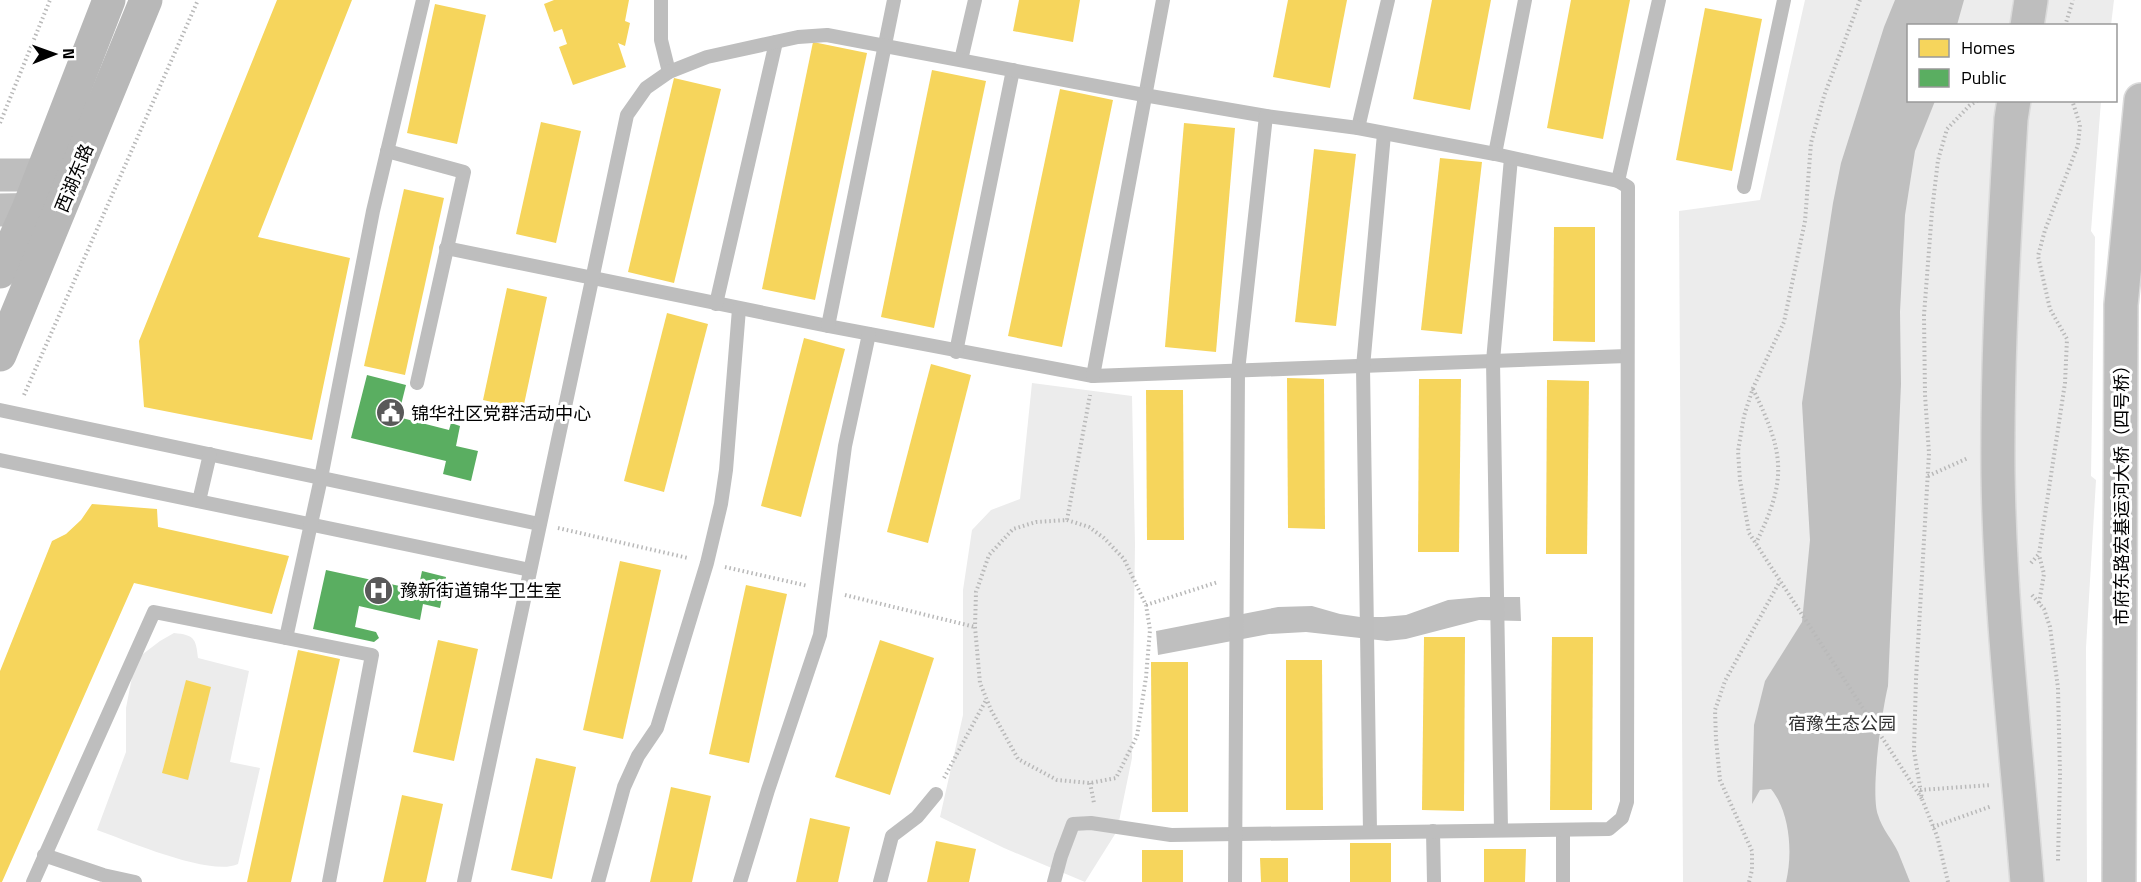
<svg xmlns="http://www.w3.org/2000/svg" width="2141" height="882" font-family="'Titillium Web','Noto Sans SC',sans-serif">
<style>
.green{fill:#ececec}
.water{fill:#bfbfbf}
.homes{fill:#f6d55c}
.public{fill:#5aae61}
.lines{fill:none;stroke-linecap:round;stroke-linejoin:round}
.primary-casing{stroke:#dbdbdb;stroke-width:36}
.path{stroke:#b9b9b9;stroke-width:4;stroke-dasharray:1.5 3;stroke-linecap:butt}
.service{stroke:#bebebe;stroke-width:14}
.tertiary{stroke:#bebebe;stroke-width:33}
.secondary{stroke:#b8b8b8;stroke-width:33}
.primary{stroke:#bebebe;stroke-width:33}
.labels{text-anchor:middle;dominant-baseline:central;stroke-width:6;stroke-linejoin:round;paint-order:stroke}
.street-label{font-size:18px;fill:#000;stroke:#fff}
.poi-label{font-size:18px;fill:#000;stroke:#fff;text-anchor:start}
.park-label{font-size:18px;fill:#333;stroke:#fff}
</style>
<rect width="100%" height="100%" fill="#fff"/>
<g class="green">
<path d="M1805,0H2013L2010,25L1908,26V100L2002,101L2019,882H1683L1679,211L1760,200Z"/>
<path d="M2043,0H2114L2111,25L2038,26Z"/>
<path d="M2028,101H2101L2091,231L2095,237L2091,476L2096,480L2086,648L2087,882H2041L2014,590L2011,452L2021,167Z"/>
<path d="M1032,383L1132,396L1135,544L1132,758L1117,831L1085,882L1004,848L940,817L963,715V590L972,530L991,510L1020,499Z"/>
<path d="M174,633C194,635 196,638 198,658L249,671L230,762L260,768L238,864C211,877 128,841 97,830L126,752V708L132,677L139,657L160,641Z"/>
</g>
<g class="water">
<path d="M1895,0H1964L1957,25L1908,26V100L1935,101L1915,151L1905,215L1900,312L1901,384L1888,686C1882,711 1870,793 1878,815C1882,829 1892,839 1898,852C1902,862 1906,872 1910,882H1786C1793,853 1790,812 1771,789L1760,790L1752,804L1754,725L1765,681L1802,622L1810,540L1802,403L1833,203L1841,163L1884,27Z"/>
<path d="M1481,597H1520L1521,621L1479,620L1406,639L1387,641L1306,632L1269,634L1158,655L1156,631L1278,607L1312,606L1340,614L1360,617H1383L1406,615L1448,600Z"/>
</g>
<g class="homes">
<path d="M277,0H352L258,237L350,258L312,440L144,407L139,341Z"/>
<path d="M554,0H629L625,21L630,23L625,46L618,43L626,67L573,85L559,47L567,44L562,29L554,32L544,4Z"/>
<path d="M1019,0H1080L1073,42L1013,31Z"/>
<path d="M1288,0H1347L1330,88L1273,77Z"/>
<path d="M1432,0H1491L1470,110L1413,99Z"/>
<path d="M1571,0H1630L1603,139L1547,128Z"/>
<path d="M435,4L486,15L457,144L407,133Z"/>
<path d="M1705,8L1762,19L1732,171L1676,160Z"/>
<path d="M813,42L867,53L815,300L762,289Z"/>
<path d="M932,70L986,81L934,328L881,317Z"/>
<path d="M674,78L721,89L674,283L628,272Z"/>
<path d="M1060,89L1113,100L1062,347L1008,336Z"/>
<path d="M541,122L581,131L556,243L516,234Z"/>
<path d="M1184,123L1235,128L1216,352L1165,347Z"/>
<path d="M1314,149L1356,154L1336,326L1295,322Z"/>
<path d="M1440,158L1482,162L1462,334L1421,330Z"/>
<path d="M404,189L444,198L405,375L364,366Z"/>
<path d="M1554,227H1595V342L1553,341Z"/>
<path d="M507,288L547,297L523,409L483,400Z"/>
<path d="M667,313L708,324L664,492L624,481Z"/>
<path d="M804,338L845,349L801,517L761,506Z"/>
<path d="M931,364L971,375L928,543L887,532Z"/>
<path d="M1287,378L1324,379L1325,529L1288,528Z"/>
<path d="M1419,379H1461L1459,552H1418Z"/>
<path d="M1547,380L1589,381L1587,554H1546Z"/>
<path d="M1146,390H1183L1184,540H1147Z"/>
<path d="M92,504L157,509L158,527L289,556L272,614L134,583L2,882H0V671L52,541L66,534L81,520Z"/>
<path d="M620,561L661,570L623,739L583,730Z"/>
<path d="M746,585L787,594L749,763L709,754Z"/>
<path d="M1424,637H1465L1464,811L1422,810Z"/>
<path d="M1552,637H1593L1592,810H1550Z"/>
<path d="M438,640L478,649L454,761L413,752Z"/>
<path d="M880,640L934,658L890,795L835,777Z"/>
<path d="M298,650L340,659L291,882H247Z"/>
<path d="M1286,660H1322L1323,810H1286Z"/>
<path d="M1151,662H1188V812H1152Z"/>
<path d="M186,680L211,687L188,780L162,773Z"/>
<path d="M536,758L576,767L552,879L511,870Z"/>
<path d="M671,787L711,796L692,882H650Z"/>
<path d="M402,795L443,804L426,882H383Z"/>
<path d="M810,818L850,827L838,882H796Z"/>
<path d="M936,841L976,849L969,882H927Z"/>
<rect x="1350" y="843" width="41" height="39"/>
<path d="M1484,849H1526L1525,882H1484Z"/>
<rect x="1142" y="850" width="41" height="32"/>
<path d="M1260,858H1288V882H1261Z"/>
</g>
<g class="public">
<path d="M367,375L406,385L398,417L449,430L451,423L460,426L456,446L478,451L471,481L443,474L446,461L351,438Z"/>
<path d="M326,570L418,590L422,571L446,577L440,608L423,604L420,620L359,606L355,627L376,632L379,638L374,642L313,629Z"/>
</g>
<g class="lines">
<defs>
<g id="primary">
<path d="M2027,26L2031,0"/>
<path d="M2014,100L2011,119C2004,237 1997,355 1998,474C2000,610 2016,746 2027,882"/>
<path d="M2119,882L2121,305L2141,100"/>
</g>
</defs>
<use href="#primary" class="primary-casing"/>
<g class="path">
<path d="M1860,0L1824,96L1811,143L1805,221L1784,322L1753,388L1744,416L1738,451L1740,480L1749,533L1922,799"/>
<path d="M2065,26L2073,0"/>
<path d="M0,123L50,0"/>
<path d="M1753,389C1784,453 1788,478 1756,543"/>
<path d="M24,395L198,0"/>
<path d="M1928,476L1968,458"/>
<path d="M1067,520L1089,527L1104,538L1124,559L1146,605L1150,630L1146,677L1137,736L1116,778L1090,783L1057,780L1018,759L991,710L980,683L975,627L976,592L989,555L1013,529L1036,522L1067,520L1090,395"/>
<path d="M558,528L688,558"/>
<path d="M2031,563L2039,554L2065,383L2067,339L2050,309L2038,256L2045,230L2078,145L2080,125L2072,100"/>
<path d="M725,567L808,586"/>
<path d="M845,595L975,627"/>
<path d="M2032,595L2044,609L2050,627L2058,688L2060,775L2058,861"/>
<path d="M2039,603L2044,574L2039,555"/>
<path d="M1146,605L1218,582"/>
<path d="M944,778L986,700"/>
<path d="M1090,783L1094,803"/>
<path d="M1920,790L1991,785"/>
<path d="M1933,827L1992,806"/>
<path d="M1749,882L1752,870V851L1720,780L1716,739L1715,710L1725,681L1780,581"/>
<path d="M1948,882L1937,836L1922,799L1914,751L1916,679L1929,453L1925,395L1924,315L1932,211L1938,160L1947,129L1969,106L1978,100"/>
</g>
<g class="service">
<path d="M661,0V40L669,72"/>
<path d="M961,60L975,0"/>
<path d="M1358,128L1388,0"/>
<path d="M387,151L464,172L417,383"/>
<path d="M1495,154L1525,0"/>
<path d="M1618,181L1659,0"/>
<path d="M1744,187L1784,0"/>
<path d="M446,248L828,326L1093,376L1627,356"/>
<path d="M716,304L776,42"/>
<path d="M828,326L894,0"/>
<path d="M956,352L1013,70"/>
<path d="M1093,376L1163,0"/>
<path d="M0,410L539,524"/>
<path d="M0,460L530,570"/>
<path d="M199,501L210,454"/>
<path d="M286,638L321,478L373,211L423,0"/>
<path d="M1501,830L1493,361L1511,158"/>
<path d="M1563,830V882"/>
<path d="M1433,831L1434,882"/>
<path d="M1370,832L1363,367L1384,134"/>
<path d="M44,855L103,875L135,882"/>
<path d="M33,882L154,612L372,655L329,882"/>
<path d="M464,882L627,115L646,88L669,72L707,57L798,37L827,35L1144,95L1266,116L1358,128L1495,154L1618,181L1628,187L1627,802L1622,818L1609,829L1171,835L1091,823L1073,824L1061,856L1054,882"/>
<path d="M598,882L624,787L638,756L657,728L707,563L721,504L726,470L739,309"/>
<path d="M740,882L768,790L820,635L845,446L869,334"/>
<path d="M880,882L892,836L917,817L936,794"/>
<path d="M1235,882L1238,371L1266,116"/>
</g>
<g class="tertiary">
<path d="M0,175H67"/>
<path d="M0,210L55,209"/>
</g>
<g class="secondary">
<path d="M0,272L28,209L109,0"/>
<path d="M0,355L146,0"/>
</g>
<use href="#primary" class="primary"/>
</g>
<defs>
<symbol id="civic-disc" viewBox="-11 -11 22 22"><circle r="9.5" fill="#595959" stroke="#fff"/><path d="M-.6-6.5H3V-4.5H.6V-3L4-1V1h2V6H-6V1h2V-1L-.6-3ZM-1.2 2.5V6h2.4V2.5Z" fill="#fff"/></symbol>
<symbol id="hospital-disc" viewBox="-11 -11 22 22"><circle r="9.5" fill="#595959" stroke="#fff"/><path d="M-5-5h3v3.5h4V-5h3V5h-3V1.5h-4V5h-3Z" fill="#fff"/></symbol>
</defs>
<g fill-rule="evenodd">
<use href="#civic-disc" x="374" y="396" width="33" height="33"/>
<use href="#hospital-disc" x="362" y="574" width="33" height="33"/>
</g>
<g class="labels">
<g class="street-label">
<text transform="translate(74 178) rotate(-68)">西湖东路</text>
<text transform="translate(2121 491) rotate(-90)">市府东路宏基运河大桥（四号桥）</text>
</g>
<g class="poi-label">
<text x="411" y="413">锦华社区党群活动中心</text>
<text x="400" y="590">豫新街道锦华卫生室</text>
</g>
<g class="park-label">
<text x="1842" y="723">宿豫生态公园</text>
</g>
</g>
<rect x="1907" y="24" width="210" height="78" fill="#ffffff" stroke="#999999" stroke-width="1.5"/>
<rect x="1919" y="39" width="30" height="18" fill="#f6d55c" stroke="#999999" stroke-width="1.5"/>
<text x="1961" y="54" font-size="18" fill="#000000">Homes</text>
<rect x="1919" y="69" width="30" height="18" fill="#5aae61" stroke="#999999" stroke-width="1.5"/>
<text x="1961" y="84" font-size="18" fill="#000000">Public</text>
<g transform="translate(54 54) rotate(89)" stroke="#ffffff" stroke-width="4.5" paint-order="stroke">
<path d="M0-4.5L10 22L0 15L-10 22Z" fill="#000000"/>
<text y="-9" font-size="16" font-weight="bold" text-anchor="middle" fill="#000000">N</text>
</g>
</svg>
